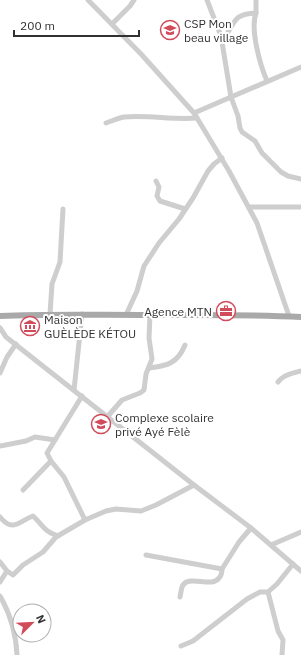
<svg xmlns="http://www.w3.org/2000/svg" width="301" height="655" font-family="'IBM Plex Sans',sans-serif">
<style>
.lines{fill:none;stroke-linecap:round;stroke-linejoin:round}
.minor{stroke:#cecece;stroke-width:5}
.major{stroke:#a9a9a9;stroke-width:6}
.labels{text-anchor:middle;dominant-baseline:central;stroke-width:4;stroke-linejoin:round;paint-order:stroke}
.poi-label{font-size:12px;fill:#313131;stroke:#fff;text-anchor:start}
</style>
<rect width="100%" height="100%" fill="#fff"/>
<g class="lines">
<g class="minor">
<path d="M88,0L141,54L194,113L229,171L257,223L289,316"/>
<path d="M207,0L221,36L231,97L238,116L240,128L242,132L255,141L262,153L281,172L288,176L301,179"/>
<path d="M256,13C250,29 260,65 267,81"/>
<path d="M112,24L130,6L134,0"/>
<path d="M221,36L227,34C236,18 237,14 256,13V0"/>
<path d="M194,113L301,67"/>
<path d="M106,123C112,121 118,118 124,117C149,115 173,120 197,118"/>
<path d="M156,181L159,187L157,196L160,201L185,209"/>
<path d="M249,207H301"/>
<path d="M50,314L52,284L60,262L63,209"/>
<path d="M126,315L137,291L144,266L159,243L179,219L193,198L208,171L214,164L222,158"/>
<path d="M0,328L6,337L194,485L251,528L301,571"/>
<path d="M149,368C167,366 178,363 185,345"/>
<path d="M0,373L7,357L16,344"/>
<path d="M278,382C283,375 293,373 301,371"/>
<path d="M74,390L82,314"/>
<path d="M108,416L122,400L140,393L144,390L146,374L152,359L149,338L150,315"/>
<path d="M0,446L26,441L35,437L55,440L82,396"/>
<path d="M51,461L64,477L85,520L106,511L116,509L141,511L156,505L194,485"/>
<path d="M23,490L51,461L47,453L55,440"/>
<path d="M0,517C13,533 19,521 33,516C44,526 43,531 58,536"/>
<path d="M271,545L301,532"/>
<path d="M146,555L222,569L239,542L251,528"/>
<path d="M0,562L7,571L0,582"/>
<path d="M7,571L13,575L23,565L43,552L56,537L85,520"/>
<path d="M268,592L278,631L283,640L282,655"/>
<path d="M0,596C11,615 16,634 17,655"/>
<path d="M180,597C181,593 181,588 183,585C190,575 212,588 219,578C221,576 222,572 222,569"/>
<path d="M181,646L193,641L247,599L260,592H268L277,584L293,564"/>
</g>
<path class="major" d="M0,316C47,314 93,315 140,315C194,315 247,314 301,317"/>
</g>
<defs>
<symbol id="school-ring" viewBox="-11 -11 22 22"><circle r="9.5" fill="#fff" stroke="#d14b5a" stroke-width="1.5"/><path d="M0-5L7-2L0 1L-7-2ZM-4 1L0 2.5L4 1V4Q0 6-4 4Z" fill="#d14b5a"/></symbol>
<symbol id="office-ring" viewBox="-11 -11 22 22"><circle r="9.5" fill="#fff" stroke="#d14b5a" stroke-width="1.5"/><path d="M-6-3h4V-5.5h4V-3h4V5H-6ZM-1-4.5V-3h2v-1.5ZM-6 0V1H6V0Z" fill="#d14b5a"/></symbol>
<symbol id="museum-ring" viewBox="-11 -11 22 22"><circle r="9.5" fill="#fff" stroke="#d14b5a" stroke-width="1.5"/><path d="M0-6L6-3V-2H-6V-3ZM-5-1h2V3h-2ZM-1-1h2V3h-2ZM3-1h2V3H3ZM-6 4H6V6H-6Z" fill="#d14b5a"/></symbol>
</defs>
<g fill-rule="evenodd">
<use href="#school-ring" x="159" y="19" width="22" height="22"/>
<use href="#office-ring" x="215" y="300" width="22" height="22"/>
<use href="#museum-ring" x="19" y="315" width="22" height="22"/>
<use href="#school-ring" x="90" y="413" width="22" height="22"/>
</g>
<g class="labels">
<g class="poi-label">
<text x="184" y="23">CSP Mon<tspan x="184" dy="14">beau village</tspan></text>
<text x="212" y="311" text-anchor="end">Agence MTN</text>
<text x="44" y="319">Maison<tspan x="44" dy="14">GUÈLÈDE KÉTOU</tspan></text>
<text x="115" y="417">Complexe scolaire<tspan x="115" dy="14">privé Ayé Fèlè</tspan></text>
</g>
</g>
<g transform="translate(32 623) rotate(66)"><circle r="19" fill="#ffffff" stroke="#adadad"/>
<path d="M0-3L7 15L0 10L-7 15Z" fill="#d14b5a"/>
<text y="-6" font-size="11" font-weight="bold" text-anchor="middle" fill="#313131">N</text>
</g>
<path d="M14 30v6h125v-6" fill="none" stroke="#313131" stroke-width="2"/>
<text x="20" y="30" font-size="12" fill="#313131" stroke="#ffffff" stroke-width="3" paint-order="stroke">200 m</text>
</svg>
